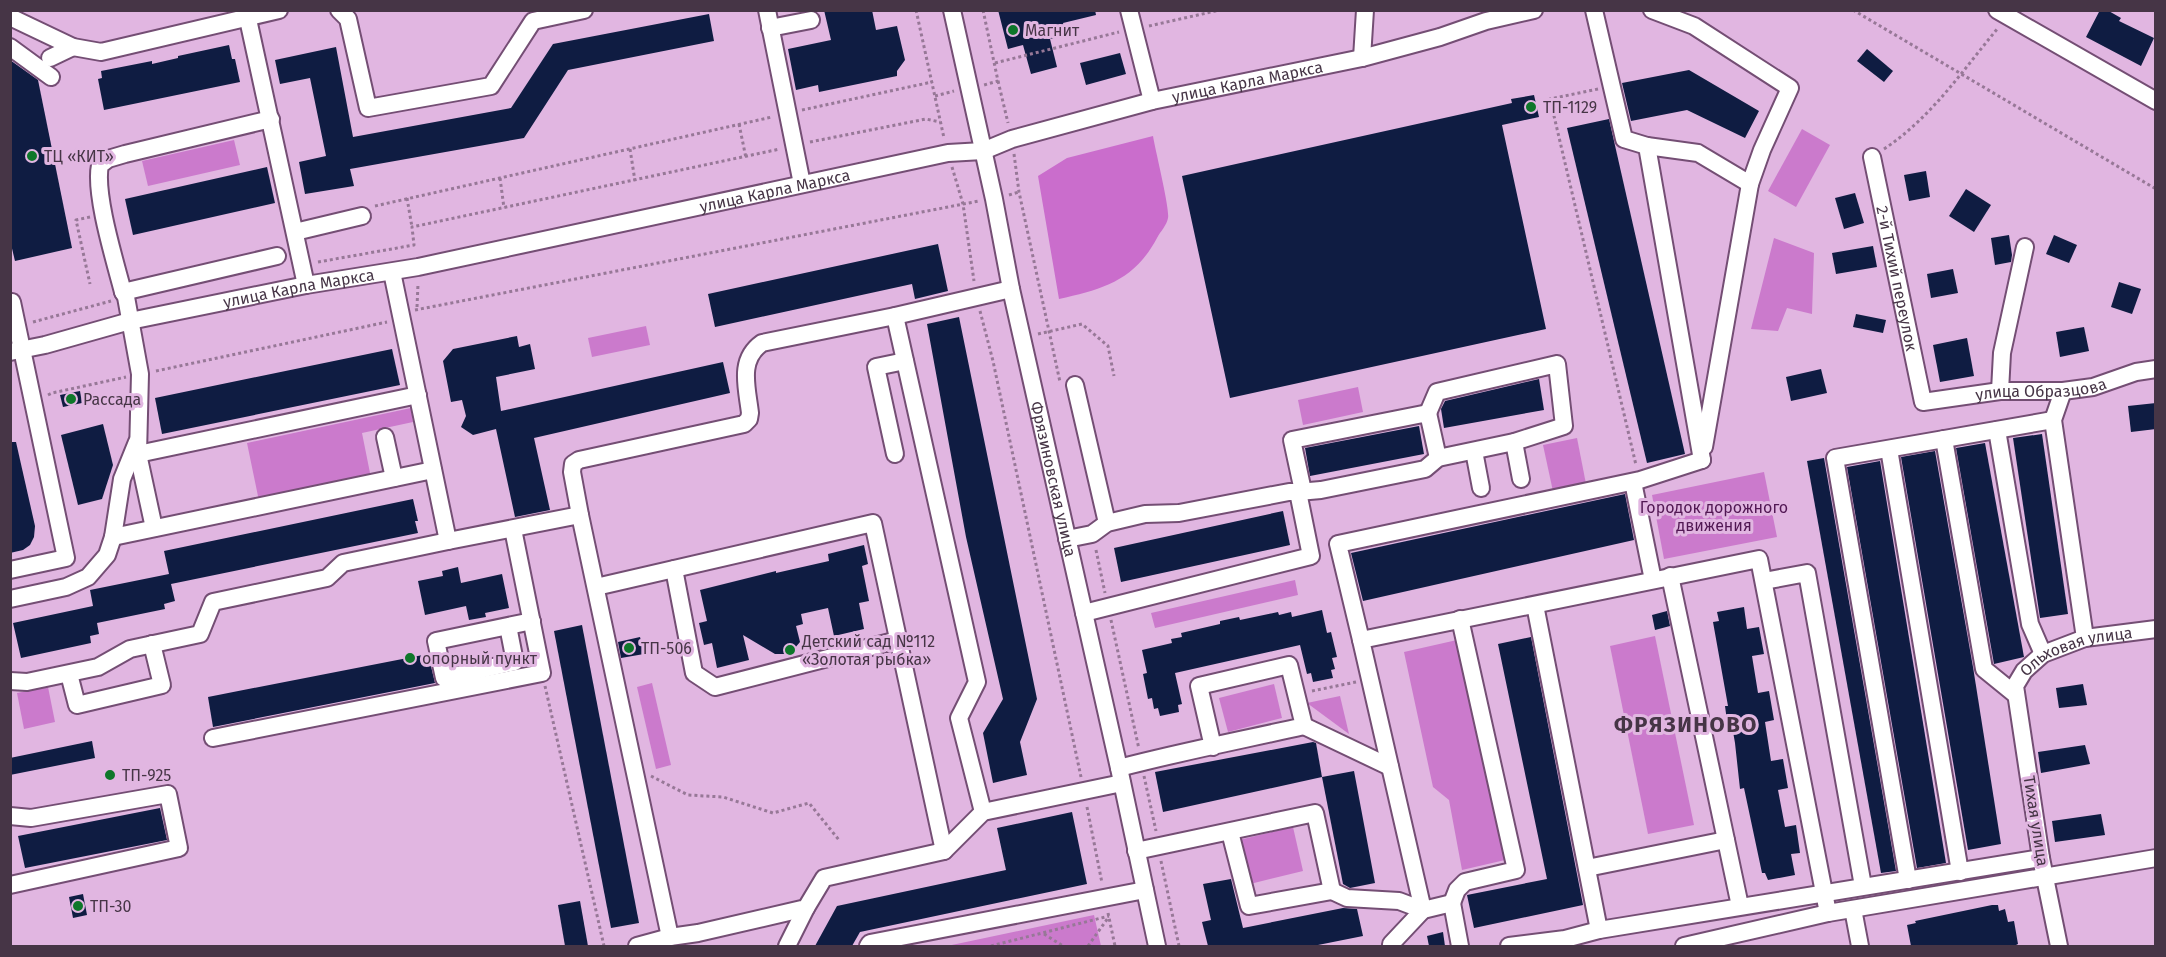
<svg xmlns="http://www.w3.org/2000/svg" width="2166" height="957" font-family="'Fira Sans',sans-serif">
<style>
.green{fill:#cb7acc}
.forest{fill:#ca6dcc}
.building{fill:#0f1c42}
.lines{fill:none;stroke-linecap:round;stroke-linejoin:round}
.minor-casing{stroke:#744e74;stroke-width:20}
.path{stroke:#977897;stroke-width:3;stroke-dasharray:3 3;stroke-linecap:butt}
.minor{stroke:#fff;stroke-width:16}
.poi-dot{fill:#0e772a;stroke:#e1b6e1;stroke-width:2}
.labels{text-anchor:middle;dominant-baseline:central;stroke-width:6;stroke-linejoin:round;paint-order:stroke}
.poi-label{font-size:16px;fill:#463546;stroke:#e1b6e1;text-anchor:start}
.street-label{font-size:16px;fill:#463546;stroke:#e1b6e1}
.park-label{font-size:16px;fill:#511753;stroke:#e1b6e1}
.district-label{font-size:22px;font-weight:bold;letter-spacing:1.5px;fill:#463546;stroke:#e1b6e1}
</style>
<rect width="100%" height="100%" fill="#e1b6e1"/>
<g class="green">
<path d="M1802,129L1830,145L1796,207L1768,191Z"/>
<path d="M234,140L240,165L148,186L142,161Z"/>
<path d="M1774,238L1814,253L1812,314L1787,308L1778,331L1751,329Z"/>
<path d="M646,326L650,345L592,357L588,338Z"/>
<path d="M1358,387L1363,412L1303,425L1298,400Z"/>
<path d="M411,408L413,422L362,433L371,478L259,501L247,443Z"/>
<path d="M1577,438L1587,489L1554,496L1543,445Z"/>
<path d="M1764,472L1777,537L1664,559L1652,495Z"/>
<path d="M1295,580L1298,595L1155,628L1151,613Z"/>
<path d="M1655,636L1694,825L1648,834L1610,646Z"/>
<path d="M1457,640L1505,860L1462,870L1449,800L1433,787L1404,652Z"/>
<path d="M652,683L671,765L656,769L637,687Z"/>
<path d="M1274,684L1282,718L1228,732L1219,698Z"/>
<path d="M48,687L55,722L24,729L17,693Z"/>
<path d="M1340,696L1349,734L1307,703Z"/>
<path d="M1293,827L1303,871L1250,884L1239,840Z"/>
<path d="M1094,915L1101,946H947Z"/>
</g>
<path class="forest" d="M1153,136C1155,149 1170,209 1168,218C1167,225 1160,232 1157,238C1134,281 1103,289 1059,299L1038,176L1067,158Z"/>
<g class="building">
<path d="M824,10H872L876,30L897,26L905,60L897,71V76L819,92L818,85L796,90L788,49L831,40Z"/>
<path d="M998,10H1095L1096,15L1063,23L1066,35L1050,39L1057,67L1031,74L1023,45L1008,49Z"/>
<path d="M2100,10H2107L2121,18L2119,21L2154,38L2141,66L2086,37Z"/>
<path d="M709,14L714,41L568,70L524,138L350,169L354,186L305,194L299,162L326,156L310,78L280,84L275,60L336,47L353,137L511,108L553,44Z"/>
<path d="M229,45L232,59H235L240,82L104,110L98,79L102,78L101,71L152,61V64L178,58V56Z"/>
<path d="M1867,49L1893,71L1884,82L1857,61Z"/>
<path d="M1120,53L1126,74L1086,85L1080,63Z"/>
<path d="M10,60L38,80L72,248L15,261L10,240Z"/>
<path d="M1689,70L1759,111L1745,138L1687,110L1631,121L1622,83Z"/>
<path d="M1534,95L1539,117L1502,125L1546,329L1230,398L1182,176L1512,103L1511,99Z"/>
<path d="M1609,119L1685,454L1647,463L1567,128Z"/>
<path d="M267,167L275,203L133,235L125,199Z"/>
<path d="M1926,171L1930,197L1909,201L1904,175Z"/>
<path d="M1966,189L1991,205L1974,232L1949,216Z"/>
<path d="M1855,193L1864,223L1844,229L1835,198Z"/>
<path d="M2009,235L2012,255L2011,262L1995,265L1991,238Z"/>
<path d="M2054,235L2077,245L2069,263L2046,254Z"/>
<path d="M938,244L948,291L915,299L912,284L715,327L708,294Z"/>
<path d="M1873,246L1877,267L1836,274L1832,253Z"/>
<path d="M1953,269L1958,293L1931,298L1927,274Z"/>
<path d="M2119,282L2141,289L2132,314L2111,307Z"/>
<path d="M1856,314L1886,320L1883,333L1853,327Z"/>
<path d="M959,317L1037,699L1020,742L1027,775L993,783L983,733L1003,699L966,537L927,324Z"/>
<path d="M2084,327L2089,351L2060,357L2056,332Z"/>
<path d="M517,336L519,347L530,344L535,369L496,377L501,411L723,362L730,393L534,438L550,510L515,517L496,429L473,435L461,427L466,416L462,400L451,402L443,361L453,349Z"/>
<path d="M1967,338L1974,376L1940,382L1933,345Z"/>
<path d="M392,349L400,385L162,434L155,398Z"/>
<path d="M1821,369L1827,393L1791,401L1786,377Z"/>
<path d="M1539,379L1544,410L1444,428L1441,409L1445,401Z"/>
<path d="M80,391L82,403L63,407L60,395Z"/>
<path d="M2156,403V429L2131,432L2128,406Z"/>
<path d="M103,424L113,465L102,499L78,505L61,435Z"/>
<path d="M1419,426L1424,454L1310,476L1305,448Z"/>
<path d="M2042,434L2068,614L2040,618L2013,438Z"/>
<path d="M10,442H16L35,526L34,537L30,545L23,550L10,553Z"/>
<path d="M1985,443L2024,657L1994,664L1956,448Z"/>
<path d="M1935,451L1973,667L2001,844L1968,850L1901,457Z"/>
<path d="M1824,458L1896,871L1881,873L1807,461Z"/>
<path d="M1880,461L1946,863L1917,868L1847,467Z"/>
<path d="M1625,494L1634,540L1363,601L1351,553Z"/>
<path d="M413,499L418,521H415L418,533L171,584L175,601L164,604L165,609L97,623L99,634L90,636L91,643L21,658L13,623L93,606L90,590L169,574L164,551Z"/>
<path d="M1283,511L1290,545L1121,582L1114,548Z"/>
<path d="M864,545L868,564L862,566L869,601L859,603L864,629L834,636L828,608L801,614L803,624L796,626L800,642L794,649L785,654H775L743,635L749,660L717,668L712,643L704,645L699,623L707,621L700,590L776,571V573L829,561L828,554Z"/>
<path d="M458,567L461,583L502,574L509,608L485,613L486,617L469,620L466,606L425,615L418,581L443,576L442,571Z"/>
<path d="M1744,607L1747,629L1759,627L1764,654L1752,656L1758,693L1769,691L1774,720L1765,722L1771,761L1783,759L1788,788L1778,790L1785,827L1796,825L1800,853L1791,854L1795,875L1768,880L1765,873H1762L1744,788L1740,789L1735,743L1731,720L1727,721L1725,706H1728L1713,622L1719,621L1717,612Z"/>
<path d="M1322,610L1327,633L1331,632L1337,657L1332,658L1335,669L1331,670L1333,678L1313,682L1311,673L1307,674L1300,645L1175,673L1182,704L1178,705L1179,712L1160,716L1158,708L1154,709L1152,698L1148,699L1143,674L1147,673L1142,650L1172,643L1171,639L1182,637L1181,633L1220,624V621L1239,617L1240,620L1278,612L1279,615L1291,612L1292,617Z"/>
<path d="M1667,611L1670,626L1655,630L1652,615Z"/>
<path d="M582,625L639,923L611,928L554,631Z"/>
<path d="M640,637L644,654L621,658L618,642Z"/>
<path d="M1531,637L1583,905L1474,928L1467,895L1547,879L1498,644Z"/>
<path d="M428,654L435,683L213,727L208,697Z"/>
<path d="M2083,684L2087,705L2059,708L2056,688Z"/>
<path d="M92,741L95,758L10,775V758Z"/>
<path d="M1313,742L1316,743L1322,777L1163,812L1155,772Z"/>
<path d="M2085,745L2090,764L2041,773L2038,752Z"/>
<path d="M1354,771L1375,883L1350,888L1343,884L1322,777Z"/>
<path d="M160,808L167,840L25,868L18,836Z"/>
<path d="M1072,812L1087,884L860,932L852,946H815L837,906L1006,870L997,828Z"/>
<path d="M2101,814L2105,835L2055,842L2052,821Z"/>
<path d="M1231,879L1243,928L1343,908L1357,909L1363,936L1313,946H1208L1202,922L1211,920L1203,884Z"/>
<path d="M83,894L87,915L73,918L69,897Z"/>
<path d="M580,901L588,946H565L558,905Z"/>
<path d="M1992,905H1998L1999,911L2005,909L2008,922L2014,921L2018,944L2014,946H1911L1907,925L1916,923L1915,921Z"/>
<path d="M1443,932L1445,946H1429L1427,936Z"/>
</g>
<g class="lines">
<defs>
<g id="minor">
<path d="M246,10L306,285"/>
<path d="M339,10L348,19L368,108L491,86L533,21L584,10"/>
<path d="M767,10L802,184"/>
<path id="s1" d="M952,10L994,199L1011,289L1119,768L1157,946"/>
<path d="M1129,10L1152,101"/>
<path d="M1594,10L1624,139L1647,146L1702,460"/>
<path d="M1997,10L2156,101"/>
<path d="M10,17L73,47L101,52L279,10"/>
<path d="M770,28L811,20"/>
<path d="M10,47L51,77"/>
<path d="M50,58L73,47"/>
<path d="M1362,58L1365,10"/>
<path d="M1647,146L1698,153L1750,184L1762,150L1790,88L1694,26L1652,10"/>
<path id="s2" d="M1872,157L1923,402L2000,391H2063L2093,387L2136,372L2156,369"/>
<path d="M295,232L362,216"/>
<path d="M392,272L448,541L580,515"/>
<path d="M123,292L277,256"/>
<path d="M895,316L977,682L959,718L983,812"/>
<path id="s3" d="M10,352L45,345L130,321L306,285L418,267L948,153L983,151L1012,139L1152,101L1362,58L1440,37L1486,21L1534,10"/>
<path d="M1075,385L1107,523"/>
<path d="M2000,391L2002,353L2025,247"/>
<path d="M2063,391L2053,420L2085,638"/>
<path d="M1997,430L2030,624L2043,654"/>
<path d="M385,437L394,478"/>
<path d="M1944,439L1984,669L2016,695"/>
<path d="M1514,442L1521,479"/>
<path d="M1704,447L1750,184"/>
<path d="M1889,449L1960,872"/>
<path d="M1474,451L1481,488"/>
<path d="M138,454L418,395"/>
<path d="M895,454L876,367L905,361"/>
<path d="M1633,482L1653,580"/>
<path d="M1303,491L1292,440L1428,413L1438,458"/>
<path d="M1298,492L1321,490L1425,469L1438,458L1514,442L1564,426L1557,364L1437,392L1428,413"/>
<path d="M154,528L138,454L140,374L126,297L123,292C115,261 94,194 100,165L108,159L125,154L271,119"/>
<path d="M113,537L433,470"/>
<path d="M1067,539L1092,534L1107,523L1145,514L1179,513L1289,492H1298L1311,556L1084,613"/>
<path d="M674,569L694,673L715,687L898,640"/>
<path d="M10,570L66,558L12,302"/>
<path d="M1670,576L1740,906"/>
<path d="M1764,581L1807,573L1863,886"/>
<path d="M596,587L873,523L944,851"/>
<path d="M10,599L66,587L88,577L107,555L113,537L122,479L137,442"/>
<path d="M1535,605L1599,930"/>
<path d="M508,626L515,662L444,678L436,641L532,621"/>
<path d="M1361,640L1338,544L1640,480L1702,460"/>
<path d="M69,674L77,705L162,685L152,644"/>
<path d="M10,681L27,682L98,667L130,649L200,634L213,602L327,578L343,563L448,541"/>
<path d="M1304,726L1390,767"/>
<path d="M213,738L542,673L513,529"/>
<path d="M1119,768C1180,752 1242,740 1304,726L1289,665L1199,686L1213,747"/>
<path d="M10,816L31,818L168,794L179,848L10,885"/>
<path d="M1230,832L1249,906L1332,891"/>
<path d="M1136,851L1315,813L1332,891L1347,898L1399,901L1423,910L1391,944V946"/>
<path d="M1587,868L1726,840"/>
<path d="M1908,880L1835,458L2053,420"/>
<path d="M1452,903L1457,890L1465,882L1516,870L1460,619"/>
<path d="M1853,909L1860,946"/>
<path d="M670,937L580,515L572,472L573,464L579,460L744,424L749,419L750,413C747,387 738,360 762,343L895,316L1011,289"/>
<path d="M637,946L670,937L698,933L806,908L824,878L944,851L983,812L1122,783"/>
<path d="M787,946L806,908"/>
<path d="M868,946L870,943L1145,890"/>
<path d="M1460,946L1452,903L1423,910L1361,640L1759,559L1828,913"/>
<path d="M1509,946L1565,939L1599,930L2041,858"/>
<path d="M1684,946L1828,913L2156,858"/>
<path id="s4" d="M2059,946L2041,858L2015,686L2024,671L2043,654L2085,638L2156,629"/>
</g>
</defs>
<use href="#minor" class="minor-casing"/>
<g class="path">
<path d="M916,10L944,138"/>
<path d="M983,10L998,81L984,85"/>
<path d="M1853,10L2156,189"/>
<path d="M1149,26L1220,10"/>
<path d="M995,63L1119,32"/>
<path d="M998,81L1008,123"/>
<path d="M1598,89L1550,99L1636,465"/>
<path d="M935,96L954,91"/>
<path d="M802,110L932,82"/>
<path d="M739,124L746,158"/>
<path d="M810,142L926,119L940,122"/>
<path d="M630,149L635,181"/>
<path d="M1884,149C1931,118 1963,70 1998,28"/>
<path d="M1014,154L1019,192L1060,382"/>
<path d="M952,167L963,204L974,281"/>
<path d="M500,178L504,208"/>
<path d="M1009,195L1019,192"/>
<path d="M407,198L412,227"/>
<path d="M375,206L772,117"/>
<path d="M90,217L76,220L90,284"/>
<path d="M318,262L414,245L412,227L780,149"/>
<path d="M417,307L418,284"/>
<path d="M415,310L979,201"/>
<path d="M980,311L993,361L1081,777"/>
<path d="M33,322L111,301"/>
<path d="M1038,334L1082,324L1108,346L1114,376"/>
<path d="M156,371L387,322"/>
<path d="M48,395L52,393L126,377"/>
<path d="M1096,550L1105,593"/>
<path d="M1111,620L1139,749"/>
<path d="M545,686L604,946"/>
<path d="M1312,691L1356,682"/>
<path d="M651,776L688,795L723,797L773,813L809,803L839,840"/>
<path d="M1144,776L1156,831"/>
<path d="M1087,807L1102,883"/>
<path d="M1161,861L1179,946"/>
<path d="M1108,913L1115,946"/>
<path d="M1044,934L1063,946"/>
<path d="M991,946L1109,916"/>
<path d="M1088,946L1108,918"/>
</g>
<use href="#minor" class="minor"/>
</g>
<g class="poi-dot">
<circle cx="1013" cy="30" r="6"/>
<circle cx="1531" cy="107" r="6"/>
<circle cx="32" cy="156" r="6"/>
<circle cx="71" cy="399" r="6"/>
<circle cx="629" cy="648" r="6"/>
<circle cx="790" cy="650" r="6"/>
<circle cx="410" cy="658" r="6"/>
<circle cx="110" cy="775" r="6"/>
<circle cx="78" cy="906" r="6"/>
</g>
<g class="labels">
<g class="poi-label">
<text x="1025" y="30">Магнит</text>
<text x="1543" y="107">ТП-1129</text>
<text x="44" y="156">ТЦ «КИТ»</text>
<text x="83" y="399">Рассада</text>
<text x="802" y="641">Детский сад №112<tspan x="802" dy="18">«Золотая рыбка»</tspan></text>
<text x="641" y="648">ТП-506</text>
<text x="422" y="658">опорный пункт</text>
<text x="122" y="775">ТП-925</text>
<text x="90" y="906">ТП-30</text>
</g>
<g class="street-label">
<text stroke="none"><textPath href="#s3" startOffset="1268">улица Карла Маркса</textPath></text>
<text stroke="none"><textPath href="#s3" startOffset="782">улица Карла Маркса</textPath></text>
<text stroke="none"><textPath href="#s2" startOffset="124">2-й Тихий переулок</textPath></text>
<text stroke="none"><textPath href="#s3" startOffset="296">улица Карла Маркса</textPath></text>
<text stroke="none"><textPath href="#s2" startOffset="369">улица Образцова</textPath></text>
<text stroke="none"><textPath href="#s1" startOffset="480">Фрязиновская улица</textPath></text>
<text stroke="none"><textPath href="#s4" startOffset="339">Ольховая улица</textPath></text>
<text transform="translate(2036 821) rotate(81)">Тихая улица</text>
</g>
<g class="park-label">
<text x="1714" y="507">Городок дорожного<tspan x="1714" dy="18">движения</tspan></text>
</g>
<g class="district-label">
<text x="1686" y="724">ФРЯЗИНОВО</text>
</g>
</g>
<rect width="2166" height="957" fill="none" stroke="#463546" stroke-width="24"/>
</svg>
